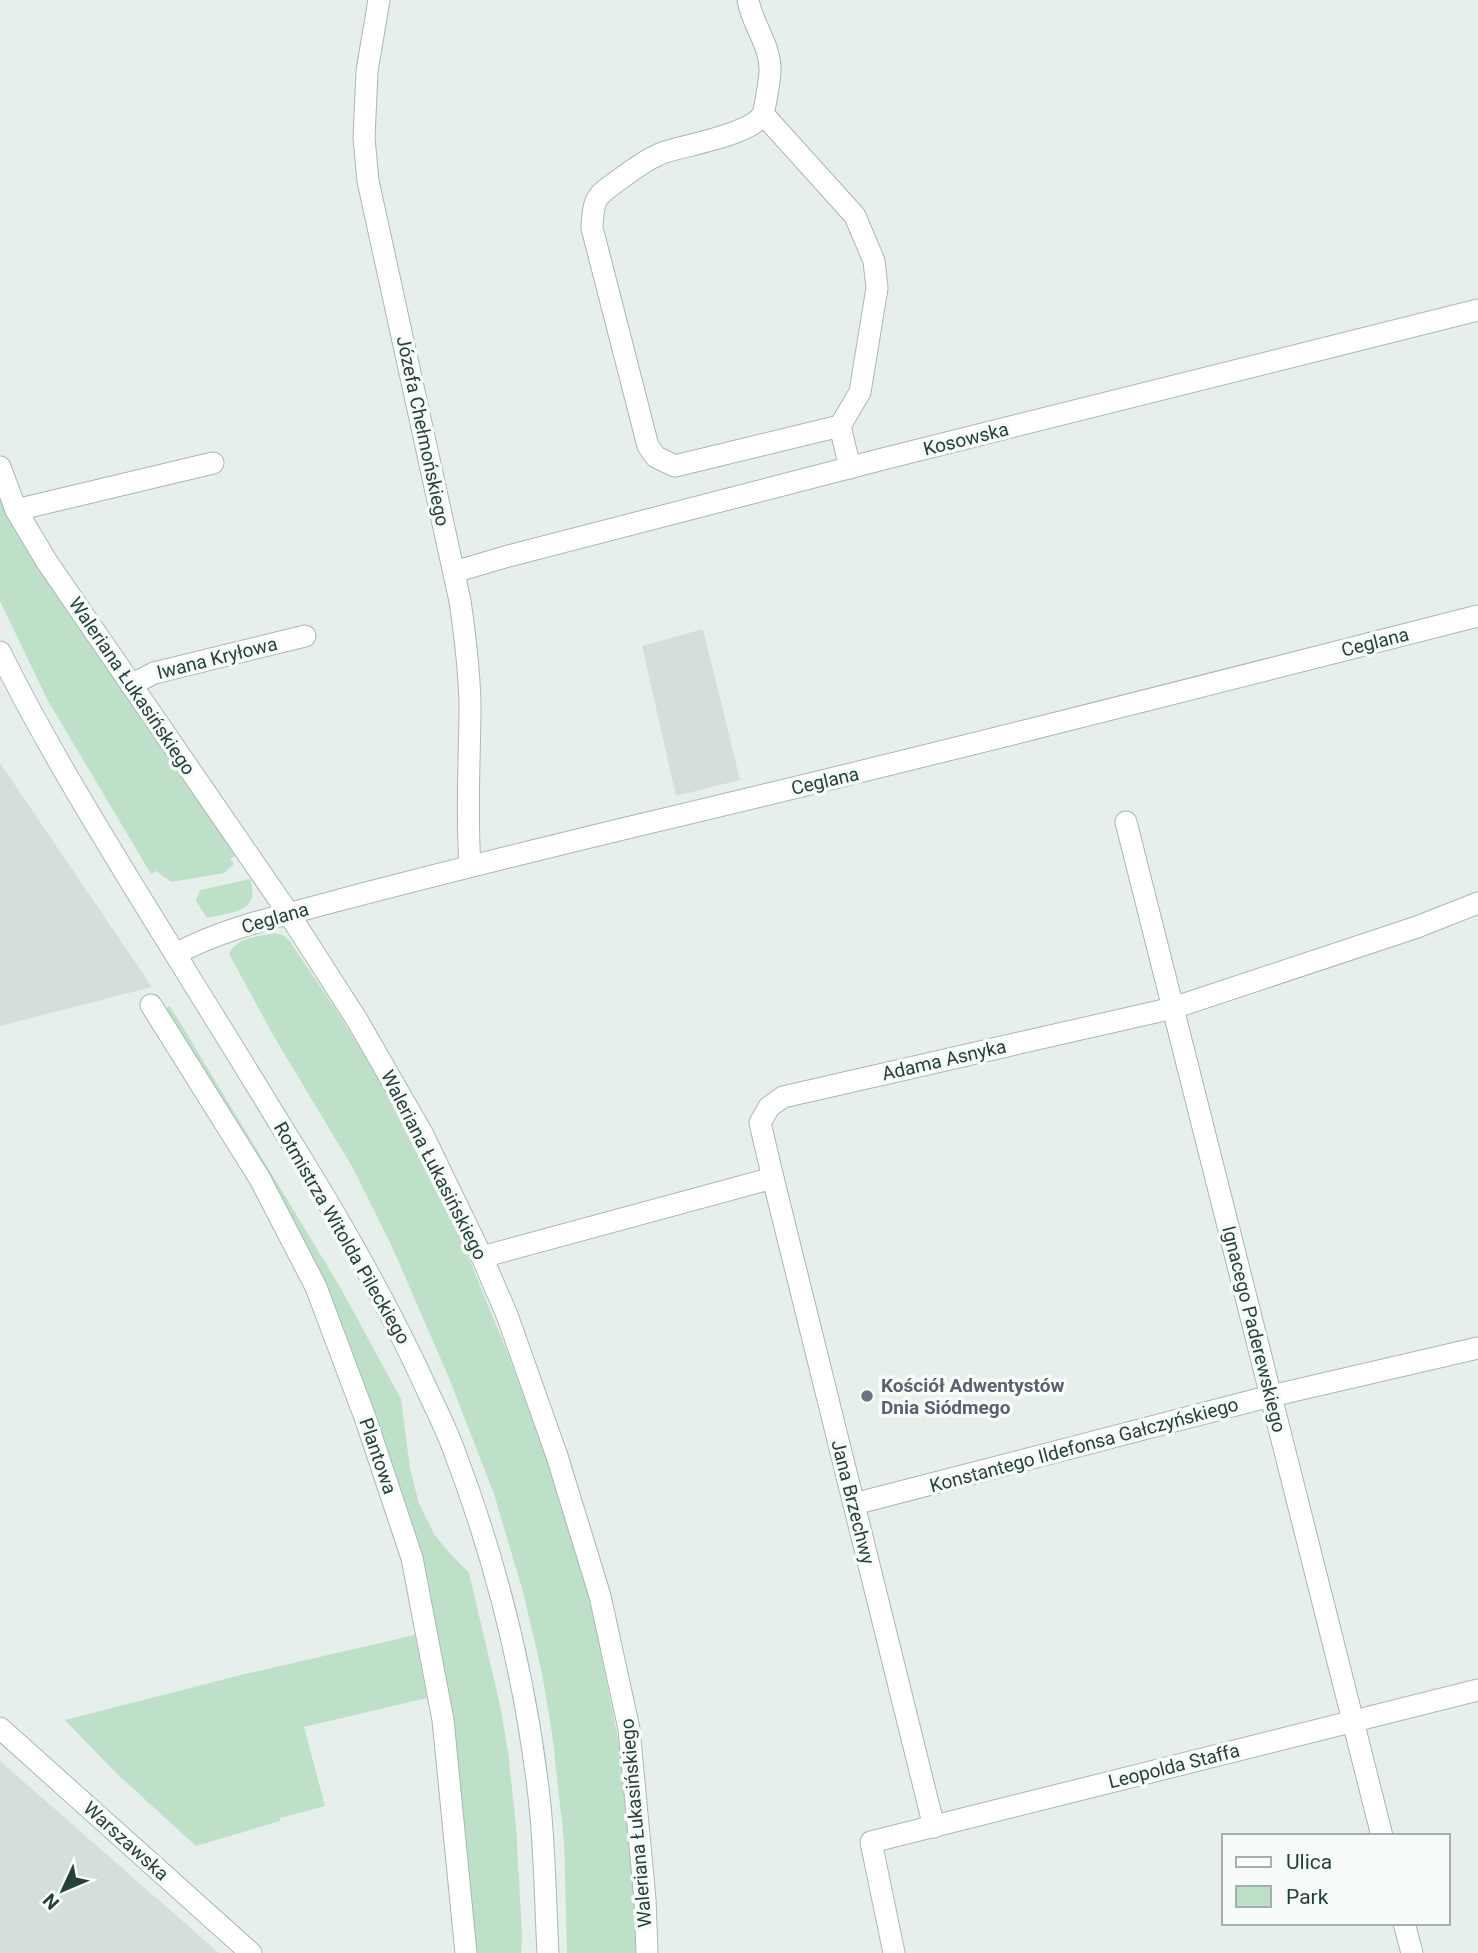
<svg xmlns="http://www.w3.org/2000/svg" width="1478" height="1953" font-family="Roboto,sans-serif">
<style>
.built{fill:#d4dfda}
.green{fill:#bfe0c8}
.lines{fill:none;stroke-linecap:round;stroke-linejoin:round}
.street-casing{stroke:#a8b8b2;stroke-width:23}
.secondary-casing{stroke:#a4bbb3;stroke-width:23}
.street{stroke:#fff;stroke-width:21}
.secondary{stroke:#fff;stroke-width:21}
.worship-dot{fill:#6b7280;stroke:#f7fbf9;stroke-width:2.5}
.labels{text-anchor:middle;dominant-baseline:central;stroke-width:7;stroke-linejoin:round;paint-order:stroke}
.street-label{font-size:19px;fill:#24423a;stroke:#f7fbf9}
.worship-label{font-size:19px;font-weight:bold;fill:#5b616d;stroke:#f7fbf9;text-anchor:start}
</style>
<rect width="100%" height="100%" fill="#e6efeb"/>
<g class="built">
<path d="M703,629L740,780L676,796L642,646Z"/>
<path d="M0,763L152,987L0,1026Z"/>
<path d="M0,1761L219,1953H0Z"/>
</g>
<g class="green">
<path d="M0,494L236,855L230,859L234,864L224,873L171,882L156,871L151,874L47,699L0,601Z"/>
<path d="M250,879C261,913 232,912 207,918L196,901L200,890Z"/>
<path d="M274,933L283,935L289,940L340,1016L384,1088L463,1244L508,1354L564,1505L591,1603L624,1769L640,1953H567L564,1841L552,1733L542,1673L523,1592L494,1494L449,1378L393,1249L354,1170L273,1035L229,954C237,937 257,937 274,933Z"/>
<path d="M170,1006L340,1287L401,1399L410,1468L419,1504L434,1534L446,1549L469,1573L500,1705L508,1751L516,1826L522,1934L521,1953H472L405,1515L258,1159L166,1008Z"/>
<path d="M415,1635L427,1698L304,1727L325,1806L280,1818V1821L196,1846L116,1773L65,1720L237,1676Z"/>
</g>
<g class="lines">
<defs>
<g id="street">
<path d="M379,0L367,71L364,138L368,181L460,601C465,635 469,669 470,703C470,757 466,811 470,865"/>
<path d="M748,0C752,24 771,46 770,71C770,78 765,108 763,114C753,134 687,145 665,152C650,157 635,168 623,177C598,195 593,195 592,228L648,446L656,457L675,466L840,426L850,468"/>
<path d="M763,114L855,216L874,261L877,288L860,392L840,426"/>
<path d="M0,467L16,510L47,562L289,914L357,1020L422,1133L482,1257L507,1315L557,1456L600,1596L629,1729L645,1899L647,1953"/>
<path d="M16,510L213,463"/>
<path d="M454,572L505,557L879,460L1478,310"/>
<path d="M131,685L154,673L305,636"/>
<path d="M1126,822L1382,1836"/>
<path d="M176,954C225,927 282,916 336,901C434,875 532,851 631,827C914,760 1196,688 1478,616"/>
<path d="M151,1005L260,1179L316,1287L366,1420L412,1558L443,1720L466,1953"/>
<path d="M773,1178L934,1827"/>
<path d="M482,1257L773,1178L760,1123L769,1107L783,1097L1173,1008L1417,927L1478,903"/>
<path d="M854,1504L1271,1396L1478,1348"/>
<path d="M1404,1923L1412,1953"/>
<path d="M894,1953L871,1842L1478,1690"/>
</g>
<g id="secondary">
<path d="M0,652C43,739 93,820 143,902C190,978 237,1053 283,1129C337,1215 387,1301 429,1394C438,1413 448,1433 455,1453C496,1561 524,1673 538,1788C545,1842 545,1898 548,1953"/>
<path d="M0,1728L251,1953"/>
</g>
</defs>
<use href="#street" class="street-casing"/>
<use href="#secondary" class="secondary-casing"/>
<use href="#street" class="street"/>
<use href="#secondary" class="secondary"/>
</g>
<circle class="worship-dot" cx="867" cy="1396" r="7"/>
<g class="labels">
<g class="street-label">
<text transform="translate(423 431) rotate(78)">Józefa Chełmońskiego</text>
<text transform="translate(966 439) rotate(-14)">Kosowska</text>
<text transform="translate(1375 642) rotate(-14)">Ceglana</text>
<text transform="translate(217 658) rotate(-14)">Iwana Kryłowa</text>
<text transform="translate(132 686) rotate(56)">Waleriana Łukasińskiego</text>
<text transform="translate(825 781) rotate(-13)">Ceglana</text>
<text transform="translate(275 918) rotate(-16)">Ceglana</text>
<text transform="translate(944 1060) rotate(-13)">Adama Asnyka</text>
<text transform="translate(434 1165) rotate(63)">Waleriana Łukasińskiego</text>
<text transform="translate(342 1233) rotate(60)">Rotmistrza Witolda Pileckiego</text>
<text transform="translate(1254 1329) rotate(76)">Ignacego Paderewskiego</text>
<text transform="translate(1084 1445) rotate(-15)">Konstantego Ildefonsa Gałczyńskiego</text>
<text transform="translate(378 1456) rotate(71)">Plantowa</text>
<text transform="translate(853 1502) rotate(76)">Jana Brzechwy</text>
<text transform="translate(1174 1766) rotate(-14)">Leopolda Staffa</text>
<text transform="translate(636 1823) rotate(-95)">Waleriana Łukasińskiego</text>
<text transform="translate(126 1841) rotate(42)">Warszawska</text>
</g>
<g class="worship-label">
<text x="881" y="1385">Kościół Adwentystów<tspan x="881" dy="22">Dnia Siódmego</tspan></text>
</g>
</g>
<rect x="1222" y="1834" width="228" height="91" fill="#f7fbf9" stroke="#a3b1ad" stroke-width="2"/>
<rect x="1236" y="1857" width="35" height="10" fill="#ffffff" stroke="#a3b1ad" stroke-width="2"/>
<text x="1286" y="1869" font-size="21" fill="#24423a">Ulica</text>
<rect x="1236" y="1886" width="35" height="21" fill="#bfe0c8" stroke="#a3b1ad" stroke-width="2"/>
<text x="1286" y="1904" font-size="21" fill="#24423a">Park</text>
<g transform="translate(63 1890) rotate(226)" stroke="#f7fbf9" stroke-width="5" paint-order="stroke">
<path d="M0-5L12 26L0 18L-12 26Z" fill="#24423a"/>
<text y="-10" font-size="19" font-weight="bold" text-anchor="middle" fill="#24423a">N</text>
</g>
</svg>
